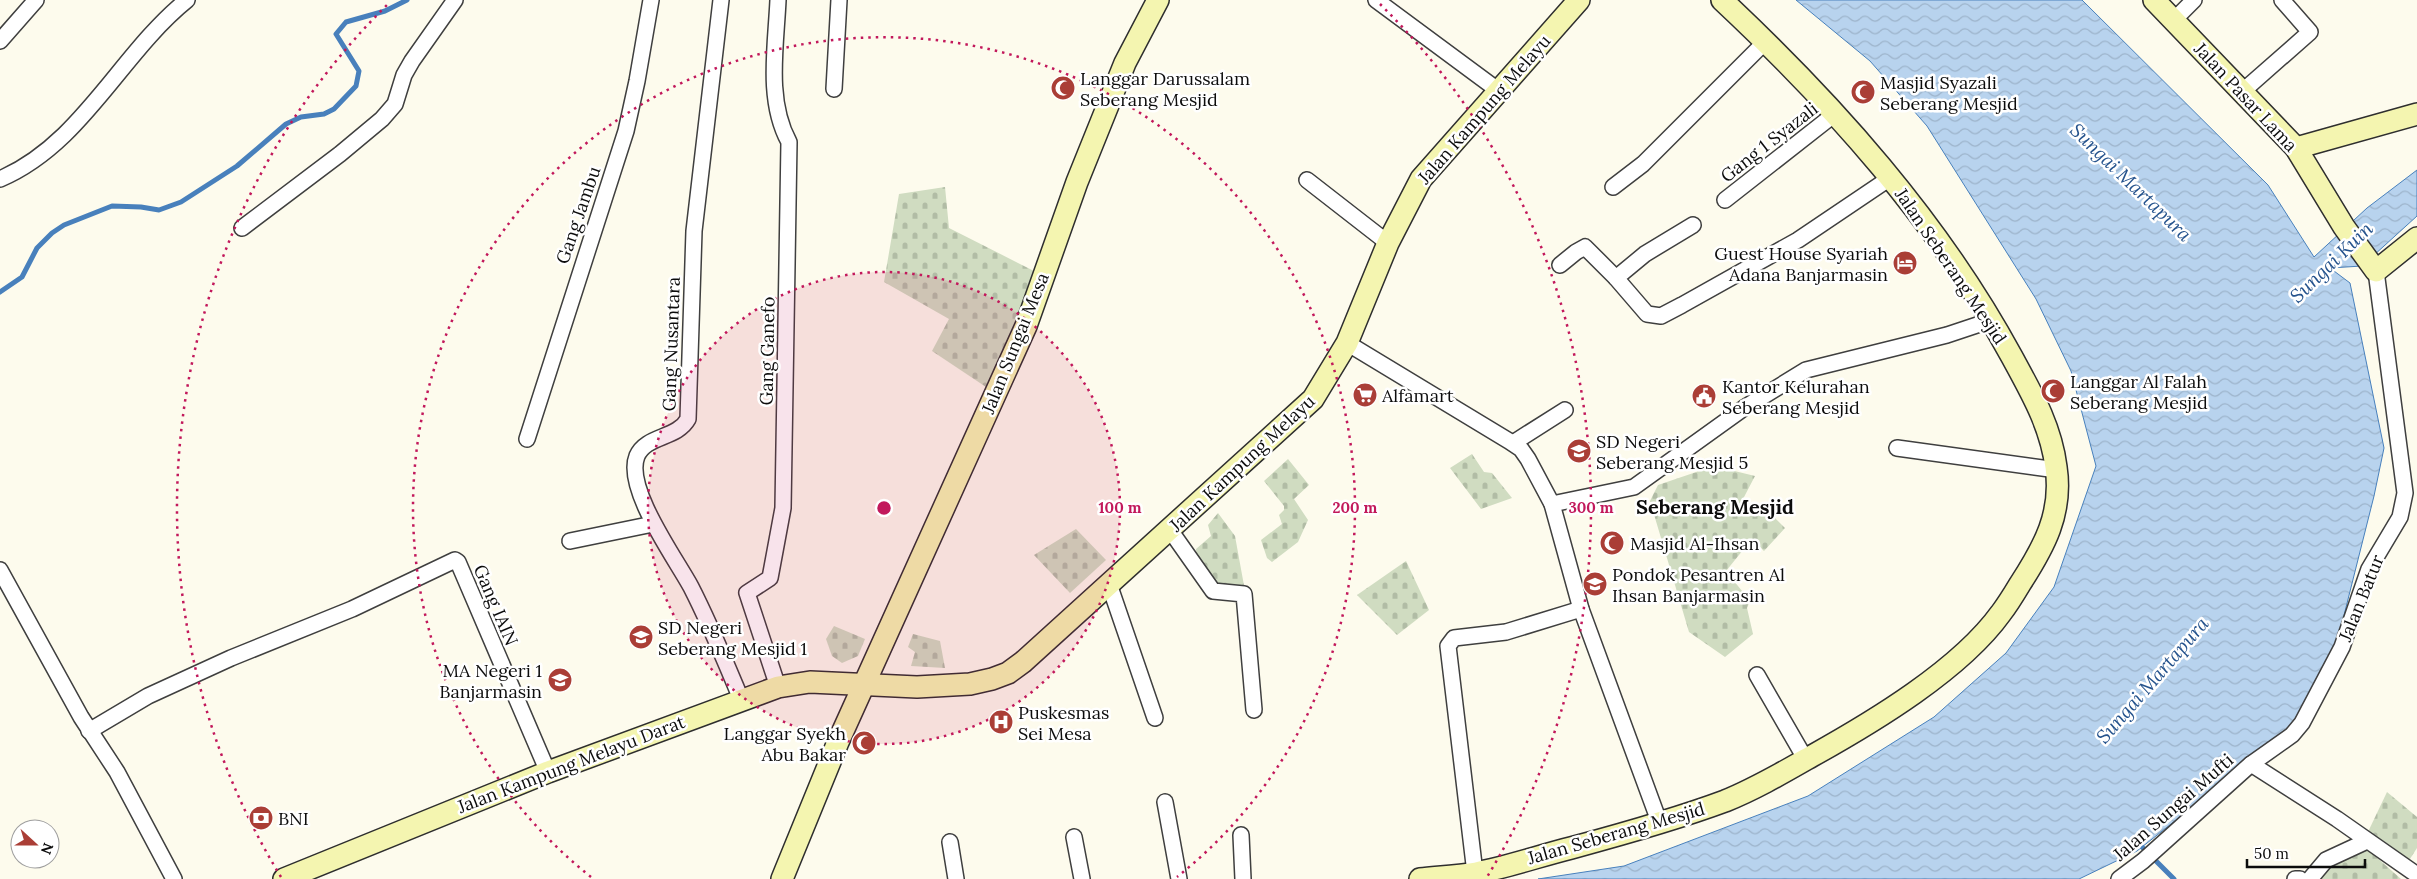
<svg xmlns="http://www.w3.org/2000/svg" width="2417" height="879" font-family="Lora,serif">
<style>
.cemetery{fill:url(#cemetery-stones)}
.water{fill:url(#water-waves);stroke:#4880bc}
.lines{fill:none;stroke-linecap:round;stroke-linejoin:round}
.stream{stroke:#4880bc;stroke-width:5}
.street-casing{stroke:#3f3f3f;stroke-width:18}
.secondary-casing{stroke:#2e2e2e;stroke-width:24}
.street{stroke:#fff;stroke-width:15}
.secondary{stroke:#f4f5b0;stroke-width:21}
.ring{fill:none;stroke:#c2185b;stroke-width:2.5;stroke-dasharray:2.5 5}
.labels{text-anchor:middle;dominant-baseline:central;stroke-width:5;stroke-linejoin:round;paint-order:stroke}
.poi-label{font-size:18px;fill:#0c0c0c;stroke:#fff;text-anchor:start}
.street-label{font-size:18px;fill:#0c0c0c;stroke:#fff}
.water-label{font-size:19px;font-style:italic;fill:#25538d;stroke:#fff}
.quarter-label{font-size:20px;font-weight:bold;fill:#0c0c0c;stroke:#fff}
.centre{fill:#c2185b;stroke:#fff;stroke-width:2.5}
.ring-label{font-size:15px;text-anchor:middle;font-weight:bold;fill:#c2185b;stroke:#fff;stroke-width:5;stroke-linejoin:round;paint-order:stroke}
</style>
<defs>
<pattern id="cemetery-stones" width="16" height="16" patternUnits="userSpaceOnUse" patternTransform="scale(1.25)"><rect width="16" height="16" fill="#d0dcc1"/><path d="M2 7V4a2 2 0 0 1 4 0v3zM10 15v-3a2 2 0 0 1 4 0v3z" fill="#b1bca5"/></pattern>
<pattern id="water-waves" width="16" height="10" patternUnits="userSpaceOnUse" patternTransform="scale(1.25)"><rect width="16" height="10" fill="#b8d3ee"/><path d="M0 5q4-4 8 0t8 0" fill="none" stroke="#9db4cb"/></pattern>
</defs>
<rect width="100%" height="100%" fill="#fdfbed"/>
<g class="cemetery">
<path d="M945,187L949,228L1036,272L989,389L932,351L949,319L884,282L899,194Z"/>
<path d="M1472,454L1484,472L1492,473L1512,498L1481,509L1450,468Z"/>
<path d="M1288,459L1309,485L1294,499L1308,520L1298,542L1272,562L1267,558L1261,540L1282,524L1279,515L1284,510V506L1264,481Z"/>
<path d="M1714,466L1755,476L1743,499L1770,513L1785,528L1764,551L1752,539L1726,571L1750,601L1747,608L1753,634L1725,657L1689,632L1650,501L1658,485Z"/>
<path d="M1218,513L1235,536L1245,591L1216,587L1198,570L1196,549L1211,536L1208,525Z"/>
<path d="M1076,529L1106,560L1070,593L1034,555Z"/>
<path d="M1406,561L1429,610L1397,635L1357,595Z"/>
<path d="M834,626L865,639L858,656L842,663L832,656L826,639Z"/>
<path d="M913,634L940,641L945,668L911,666L915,652L908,647Z"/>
<path d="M2387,792L2417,817V848L2408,862L2367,834Z"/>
<path d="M2365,847L2401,879H2316L2330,863Z"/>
</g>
<path class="water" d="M1796,0H2082L2268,185L2314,257L2367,208L2417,170V216L2362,266L2330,268L2350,283L2384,448L2374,496L2334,655L2292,728L2137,851L2079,879H1538L1624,866L1808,796L1934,717L2006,653L2054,587L2096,466L2071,371L2036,299L1927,126L1870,61Z"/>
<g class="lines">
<g class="stream">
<path d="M0,292L22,277L37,248L52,233L64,225L112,206L141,207L159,210L181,202L237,166L286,124L301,117L324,114L334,109L356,86L359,71L336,34L346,22L385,11L407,0"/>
<path d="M2137,842L2174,879"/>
</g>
<defs>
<g id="street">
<path d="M721,0L694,231L688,419C677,439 646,435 637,456C624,488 676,559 691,587C710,624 725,661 741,699"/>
<path d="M1376,0L1499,91"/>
<path d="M2174,20L2194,0"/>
<path d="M0,41L36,0"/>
<path d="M834,89L839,0"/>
<path d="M2243,91L2310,32L2282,0"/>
<path d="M0,179C82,144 120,54 187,0"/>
<path d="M1307,180L1388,243"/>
<path d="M1613,187L1643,164L1766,41"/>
<path d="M1725,200L1836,113"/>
<path d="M1693,225L1645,254L1616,278L1647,314L1661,316L1682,305L1798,240L1890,178"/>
<path d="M242,228L340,154L382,119L395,104L404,75L412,61L455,0"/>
<path d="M1560,265L1576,252L1585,247L1616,278"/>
<path d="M1347,343L1509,441L1521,449L1528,459L1552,504L1581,609L1660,824"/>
<path d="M527,439L626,131L637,81L651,0"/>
<path d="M1513,443L1565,410"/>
<path d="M1897,448L2057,470"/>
<path d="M1552,504L1634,487L1744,408L1806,370L1947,335L1992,320"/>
<path d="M1170,530L1213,591L1244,594L1254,710"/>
<path d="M570,541L653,524"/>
<path d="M0,570L81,717L117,772L174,879"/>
<path d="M1109,584L1155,718"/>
<path d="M1757,675L1806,760"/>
<path d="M778,687L747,593L770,578L783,508L789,142C766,100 776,46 778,0"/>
<path d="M89,731L148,696L231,658L352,609L455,560L458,562L548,772"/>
<path d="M2251,764L2337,819L2417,875"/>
<path d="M1165,802L1179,879"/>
<path d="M1241,835L1243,879"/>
<path d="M1074,837L1082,879"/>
<path d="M950,842L956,879"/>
<path d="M1475,873L1448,646L1454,638L1506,632L1581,609"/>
<path d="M2119,879L2143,861L2251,764L2292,735L2302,723L2342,647L2369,569L2400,517L2405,493L2376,271"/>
<path d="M2295,879H2300"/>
<path d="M2310,879L2326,860L2367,841"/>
</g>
<g id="secondary">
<path d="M2154,0L2296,148L2344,227L2376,271L2417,238"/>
<path d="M2296,148L2417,114"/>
<path d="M284,879L548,772L778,687L810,682L917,687L970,684L992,679L1008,673L1023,662L1313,399L1347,343L1388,243L1421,179L1579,0"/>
<path d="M782,879L838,742L1026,326L1077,182L1125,63L1158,0"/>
<path d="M1420,879C1439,877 1458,876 1476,873C1508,867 1539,856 1571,848C1623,834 1674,820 1725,801C1755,789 1784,772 1812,756C1873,722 1960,670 2001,613C2008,604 2014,594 2020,584C2044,547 2063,513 2056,467C2051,426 2031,392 2012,357C1938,221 1834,105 1722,0"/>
</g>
</defs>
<use href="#street" class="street-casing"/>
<use href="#secondary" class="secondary-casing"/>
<use href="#street" class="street"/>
<use href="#secondary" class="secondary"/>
</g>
<circle cx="884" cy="508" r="236" fill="#c2185b" fill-opacity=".12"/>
<g class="ring">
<circle cx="884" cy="508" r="236"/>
<path d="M591 877A471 471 0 1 1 1177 877"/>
<path d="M281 877A707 707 0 0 1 388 4M1380 4A707 707 0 0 1 1487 877"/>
</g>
<defs>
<symbol id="mosque-disc" viewBox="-11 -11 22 22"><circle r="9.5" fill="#aa3e36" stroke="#fff"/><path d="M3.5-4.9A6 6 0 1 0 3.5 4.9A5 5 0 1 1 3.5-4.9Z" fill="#fff"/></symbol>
<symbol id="hotel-disc" viewBox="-11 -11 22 22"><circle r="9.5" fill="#aa3e36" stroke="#fff"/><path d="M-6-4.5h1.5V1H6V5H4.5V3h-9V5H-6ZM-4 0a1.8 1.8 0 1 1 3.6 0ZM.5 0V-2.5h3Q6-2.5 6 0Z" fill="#fff"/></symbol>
<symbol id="supermarket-disc" viewBox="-11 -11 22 22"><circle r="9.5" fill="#aa3e36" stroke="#fff"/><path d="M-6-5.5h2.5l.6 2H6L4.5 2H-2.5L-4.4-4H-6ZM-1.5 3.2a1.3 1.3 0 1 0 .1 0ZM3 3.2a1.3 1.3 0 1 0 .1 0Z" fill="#fff"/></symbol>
<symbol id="civic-disc" viewBox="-11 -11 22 22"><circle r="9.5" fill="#aa3e36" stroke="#fff"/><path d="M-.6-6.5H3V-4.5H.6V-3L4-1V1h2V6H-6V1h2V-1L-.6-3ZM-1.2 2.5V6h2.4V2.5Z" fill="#fff"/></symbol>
<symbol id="school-disc" viewBox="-11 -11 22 22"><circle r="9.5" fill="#aa3e36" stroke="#fff"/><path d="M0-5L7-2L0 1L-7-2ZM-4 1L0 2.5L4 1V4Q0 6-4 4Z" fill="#fff"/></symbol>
<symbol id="hospital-disc" viewBox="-11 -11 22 22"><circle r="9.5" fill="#aa3e36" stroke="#fff"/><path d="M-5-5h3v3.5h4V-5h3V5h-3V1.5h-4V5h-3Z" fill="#fff"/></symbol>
<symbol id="bank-disc" viewBox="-11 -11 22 22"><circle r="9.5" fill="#aa3e36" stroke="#fff"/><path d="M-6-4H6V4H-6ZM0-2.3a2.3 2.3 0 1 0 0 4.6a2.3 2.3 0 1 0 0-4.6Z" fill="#fff"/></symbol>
</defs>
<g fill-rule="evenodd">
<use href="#mosque-disc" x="1049" y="74" width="28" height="28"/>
<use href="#mosque-disc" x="1849" y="78" width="28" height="28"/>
<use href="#hotel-disc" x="1891" y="249" width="28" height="28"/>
<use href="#mosque-disc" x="2039" y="377" width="28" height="28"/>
<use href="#supermarket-disc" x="1351" y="381" width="28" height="28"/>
<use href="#civic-disc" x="1690" y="382" width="28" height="28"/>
<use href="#school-disc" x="1565" y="437" width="28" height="28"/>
<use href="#mosque-disc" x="1598" y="529" width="28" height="28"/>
<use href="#school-disc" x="1581" y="570" width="28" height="28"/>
<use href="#school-disc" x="627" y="623" width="28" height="28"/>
<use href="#school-disc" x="546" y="666" width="28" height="28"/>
<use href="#hospital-disc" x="987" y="708" width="28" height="28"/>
<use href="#mosque-disc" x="850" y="729" width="28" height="28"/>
<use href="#bank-disc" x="247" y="804" width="28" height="28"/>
</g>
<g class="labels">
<g class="poi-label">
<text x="1080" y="78">Langgar Darussalam<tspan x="1080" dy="21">Seberang Mesjid</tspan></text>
<text x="1880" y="82">Masjid Syazali<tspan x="1880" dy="21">Seberang Mesjid</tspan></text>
<text x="1888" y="253" text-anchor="end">Guest House Syariah<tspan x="1888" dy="21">Adana Banjarmasin</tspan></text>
<text x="2070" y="381">Langgar Al Falah<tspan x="2070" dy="21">Seberang Mesjid</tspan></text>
<text x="1722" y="386">Kantor Kelurahan<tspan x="1722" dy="21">Seberang Mesjid</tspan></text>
<text x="1382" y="395">Alfamart</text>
<text x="1596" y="441">SD Negeri<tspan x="1596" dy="21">Seberang Mesjid 5</tspan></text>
<text x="1630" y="543">Masjid Al-Ihsan</text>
<text x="1612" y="574">Pondok Pesantren Al<tspan x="1612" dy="21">Ihsan Banjarmasin</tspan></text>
<text x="658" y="627">SD Negeri<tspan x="658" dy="21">Seberang Mesjid 1</tspan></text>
<text x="542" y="670" text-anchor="end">MA Negeri 1<tspan x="542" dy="21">Banjarmasin</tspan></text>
<text x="1018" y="712">Puskesmas<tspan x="1018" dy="21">Sei Mesa</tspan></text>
<text x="846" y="733" text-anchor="end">Langgar Syekh<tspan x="846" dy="21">Abu Bakar</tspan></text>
<text x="278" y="818">BNI</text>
</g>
<g class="street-label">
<text transform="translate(2246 97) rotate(47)">Jalan Pasar Lama</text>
<text transform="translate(1484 109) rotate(-49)">Jalan Kampung Melayu</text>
<text transform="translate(1769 142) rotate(-38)">Gang 1 Syazali</text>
<text transform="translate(578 215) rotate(-71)">Gang Jambu</text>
<text transform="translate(1951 266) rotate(56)">Jalan Seberang Mesjid</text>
<text transform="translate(1015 343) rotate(-68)">Jalan Sungai Mesa</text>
<text transform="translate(671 344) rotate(-88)">Gang Nusantara</text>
<text transform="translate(767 351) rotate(-89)">Gang Ganefo</text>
<text transform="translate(1242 463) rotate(-43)">Jalan Kampung Melayu</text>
<text transform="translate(2361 598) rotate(-68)">Jalan Batur</text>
<text transform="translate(496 605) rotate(67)">Gang IAIN</text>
<text transform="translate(571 764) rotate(-21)">Jalan Kampung Melayu Darat</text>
<text transform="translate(2173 807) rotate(-41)">Jalan Sungai Mufti</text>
<text transform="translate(1616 833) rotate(-16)">Jalan Seberang Mesjid</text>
</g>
<g class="water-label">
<text transform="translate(2131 182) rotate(44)">Sungai Martapura</text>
<text transform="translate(2331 262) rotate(-44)">Sungai Kuin</text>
<text transform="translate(2152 680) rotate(-49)">Sungai Martapura</text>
</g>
<g class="quarter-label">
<text x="1715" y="506">Seberang Mesjid</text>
</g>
</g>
<circle cx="884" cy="508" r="8" class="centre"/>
<g class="ring-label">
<text x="1120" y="513">100 m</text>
<text x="1355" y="513">200 m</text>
<text x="1591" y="513">300 m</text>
</g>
<g transform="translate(35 844) rotate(111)"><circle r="24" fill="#ffffff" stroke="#9e9e9e"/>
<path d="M0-4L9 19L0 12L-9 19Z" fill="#aa3e36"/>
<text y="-8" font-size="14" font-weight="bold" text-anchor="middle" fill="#0c0c0c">N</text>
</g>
<path d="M2247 859v8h118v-8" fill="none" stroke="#0c0c0c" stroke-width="2.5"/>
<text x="2254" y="859" font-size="15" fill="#0c0c0c" stroke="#ffffff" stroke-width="4" paint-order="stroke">50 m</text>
</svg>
